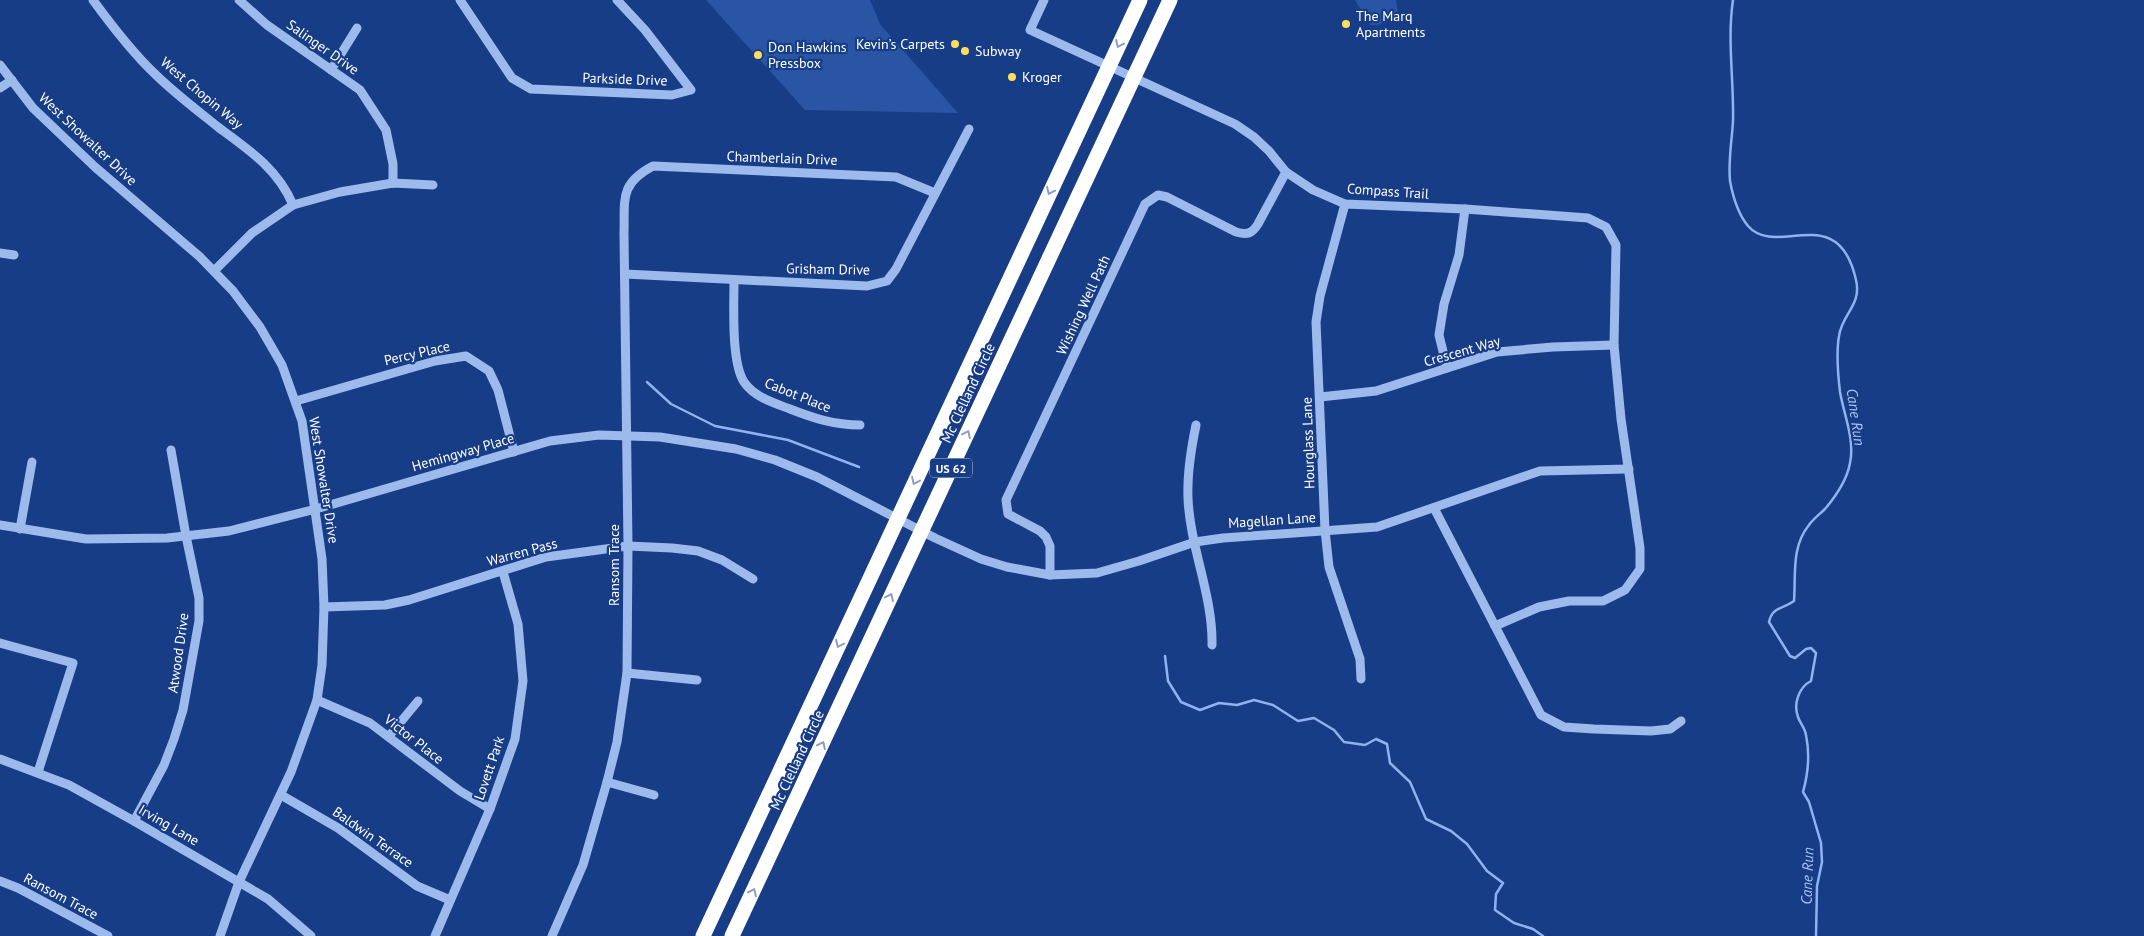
<svg xmlns="http://www.w3.org/2000/svg" width="2144" height="936" font-family="'PT Sans',sans-serif">
<style>
.green{fill:#2a55a4}
.lines{fill:none;stroke-linecap:round;stroke-linejoin:round}
.stream{stroke:#8fb3f0;stroke-width:2.5}
.minor{stroke:#9dbaed;stroke-width:9}
.highway{stroke:#fff;stroke-width:15}
.oneway{stroke:#8b9ec2}
.poi-dot{fill:#ffde59;stroke:#173d86;stroke-width:2}
.labels{text-anchor:middle;dominant-baseline:central;stroke-width:4.5;stroke-linejoin:round;paint-order:stroke}
.shield{fill:#173d86;stroke:#b9c5db;stroke-width:1}
.shield-label{font-size:12px;font-weight:bold;fill:#fff}
.poi-label{font-size:14px;fill:#fff;stroke:#173d86;text-anchor:start}
.street-label{font-size:14px;fill:#fff;stroke:#173d86}
.water-label{font-size:15px;font-style:italic;fill:#a8c4f5;stroke:#173d86}
</style>
<rect width="100%" height="100%" fill="#173d86"/>
<g class="green">
<path d="M706,0H870L880,24L958,113L805,110Z"/>
<path d="M1355,0H1397L1396,1L1398,12L1378,25H1370Z"/>
</g>
<g class="lines">
<g class="stream">
<path d="M1733,0C1727,40 1734,80 1733,121C1732,140 1728,161 1730,181C1733,197 1738,214 1748,226C1777,259 1838,199 1856,280C1862,305 1842,314 1839,336C1836,353 1838,375 1840,392C1844,415 1855,440 1850,463C1847,480 1836,496 1825,509C1820,514 1813,519 1809,525C1791,547 1796,575 1794,601C1783,609 1772,607 1769,622L1790,656L1795,658L1806,649L1811,648L1816,653L1811,681C1799,687 1793,704 1798,717C1800,723 1805,728 1806,735C1810,754 1808,774 1803,792L1809,802L1821,843L1822,862L1817,886L1816,936"/>
<path d="M647,382L671,404L715,426L788,440L859,467"/>
<path d="M1165,656L1168,681L1181,702L1200,710L1219,703L1237,705L1254,700L1273,705L1298,721L1314,718L1334,730L1344,742L1365,745L1376,739L1387,744L1390,763L1410,782L1426,819L1451,831L1467,844L1487,871L1503,883L1496,894L1495,910L1514,923L1533,929L1543,936"/>
</g>
<g class="minor">
<path d="M93,0C112,26 131,51 154,73C173,92 197,110 218,127C248,149 278,169 293,205"/>
<path d="M239,0L267,25L360,90L386,130L393,164V183"/>
<path d="M460,0L512,78L531,89L672,95L691,90L645,30L617,0"/>
<path d="M1044,0L1030,30L1235,124L1254,137L1269,151L1286,172L1313,190L1345,204L1465,209L1588,218L1606,227L1616,245L1614,345L1621,419L1640,548V569L1625,590L1603,601H1569L1539,607L1495,626"/>
<path d="M0,65L33,108L95,167L200,257L233,291L260,327L282,365L302,421L322,559L324,607L322,665L317,700L291,772L239,882L220,936"/>
<path d="M331,70L357,28"/>
<path d="M0,88L12,80"/>
<path d="M1345,204L1320,296L1316,322L1325,530L1329,567L1360,659L1361,679"/>
<path d="M0,253L14,255"/>
<path d="M214,271L252,233L293,205L340,192L393,183L433,185"/>
<path d="M625,274L867,286L887,281L896,269L969,129"/>
<path d="M734,280C734,306 731,362 744,382C754,397 774,403 790,409C813,418 834,425 860,425"/>
<path d="M1447,368L1439,335L1444,304L1459,255L1465,209"/>
<path d="M1320,397L1376,391L1497,352L1553,347L1614,345"/>
<path d="M296,401L435,361L466,356L489,371L498,390L514,452"/>
<path d="M1196,425C1191,449 1187,473 1188,498C1190,548 1213,595 1212,645"/>
<path d="M1434,508L1541,715L1564,727L1594,729L1651,731L1670,729L1681,721"/>
<path d="M0,525L86,539L167,538L229,531L316,509L550,441L599,435L660,437L736,449L775,460L817,477L935,538L981,559L1007,567L1050,575L1097,573L1139,561L1195,542L1223,538L1377,527L1540,471L1629,469"/>
<path d="M20,529L32,462"/>
<path d="M1050,575V546L1046,537L1040,531L1008,514L1006,500L1145,204L1158,195L1167,197L1236,232C1247,235 1252,234 1258,224L1286,172"/>
<path d="M324,607L385,605L409,600L546,557L628,546L672,548L698,551L722,560L753,579"/>
<path d="M0,643L73,663L38,772"/>
<path d="M627,673L697,680"/>
<path d="M317,700L370,723L460,791L490,809"/>
<path d="M389,736L418,701"/>
<path d="M0,759L69,785L134,821L268,899L311,936"/>
<path d="M607,782L654,795"/>
<path d="M281,795L338,828L417,886L450,900"/>
<path d="M134,821L164,765L174,739L183,710L199,621V598L186,536L171,450"/>
<path d="M0,881L18,888L108,936"/>
<path d="M435,936L490,809L515,739L523,681L518,624L503,572"/>
<path d="M552,936L583,865L607,782L617,742L627,673L628,546L624,234C625,199 619,184 653,166L896,177L935,193"/>
</g>
<g class="highway">
<path d="M703,936L1140,0"/>
<path d="M732,936L1170,0"/>
</g>
</g>
<defs><path id="oneway-chevron" d="M-2-3.5L2.5 0L-2 3.5" fill="none" stroke-width="1.6" stroke-linecap="round" stroke-linejoin="round" transform="scale(1.25)"/></defs>
<g class="oneway">
<use href="#oneway-chevron" transform="translate(1119 44) rotate(115)"/>
<use href="#oneway-chevron" transform="translate(1050 191) rotate(115)"/>
<use href="#oneway-chevron" transform="translate(967 434) rotate(-64)"/>
<use href="#oneway-chevron" transform="translate(915 481) rotate(115)"/>
<use href="#oneway-chevron" transform="translate(890 597) rotate(-65)"/>
<use href="#oneway-chevron" transform="translate(839 644) rotate(115)"/>
<use href="#oneway-chevron" transform="translate(822 745) rotate(-65)"/>
<use href="#oneway-chevron" transform="translate(753 892) rotate(-65)"/>
</g>
<g class="poi-dot">
<circle cx="1346" cy="24" r="5"/>
<circle cx="955" cy="44" r="5"/>
<circle cx="965" cy="51" r="5"/>
<circle cx="758" cy="55" r="5"/>
<circle cx="1012" cy="77" r="5"/>
</g>
<g class="labels">
<rect class="shield" x="930" y="458.5" width="42" height="19" rx="4"/>
<g class="shield-label">
<text x="951" y="468">US 62</text>
</g>
<g class="poi-label">
<text x="1356" y="16">The Marq<tspan x="1356" dy="16">Apartments</tspan></text>
<text x="945" y="44" text-anchor="end">Kevin’s Carpets</text>
<text x="768" y="47">Don Hawkins<tspan x="768" dy="16">Pressbox</tspan></text>
<text x="975" y="51">Subway</text>
<text x="1022" y="77">Kroger</text>
</g>
<g class="street-label">
<text transform="translate(323 47) rotate(35)">Salinger Drive</text>
<text transform="translate(625 79) rotate(2)">Parkside Drive</text>
<text transform="translate(202 93) rotate(40)">West Chopin Way</text>
<text transform="translate(88 139) rotate(43)">West Showalter Drive</text>
<text transform="translate(782 158) rotate(2)">Chamberlain Drive</text>
<text transform="translate(1388 191) rotate(4)">Compass Trail</text>
<text transform="translate(828 269) rotate(1)">Grisham Drive</text>
<text transform="translate(1083 305) rotate(-65)">Wishing Well Path</text>
<text transform="translate(1462 351) rotate(-16)">Crescent Way</text>
<text transform="translate(417 353) rotate(-13)">Percy Place</text>
<text transform="translate(968 393) rotate(-65)">Mc Clelland Circle</text>
<text transform="translate(798 395) rotate(22)">Cabot Place</text>
<text transform="translate(1308 443) rotate(-92)">Hourglass Lane</text>
<text transform="translate(463 452) rotate(-16)">Hemingway Place</text>
<text transform="translate(324 480) rotate(81)">West Showalter Drive</text>
<text transform="translate(1272 520) rotate(-4)">Magellan Lane</text>
<text transform="translate(522 552) rotate(-15)">Warren Pass</text>
<text transform="translate(614 565) rotate(-90)">Ransom Trace</text>
<text transform="translate(178 653) rotate(-82)">Atwood Drive</text>
<text transform="translate(414 739) rotate(38)">Victor Place</text>
<text transform="translate(797 760) rotate(-65)">Mc Clelland Circle</text>
<text transform="translate(489 768) rotate(-71)">Lovett Park</text>
<text transform="translate(169 825) rotate(30)">Irving Lane</text>
<text transform="translate(373 837) rotate(35)">Baldwin Terrace</text>
<text transform="translate(61 896) rotate(28)">Ransom Trace</text>
</g>
<g class="water-label">
<text transform="translate(1856 417) rotate(82)">Cane Run</text>
<text transform="translate(1807 876) rotate(-88)">Cane Run</text>
</g>
</g>
</svg>
